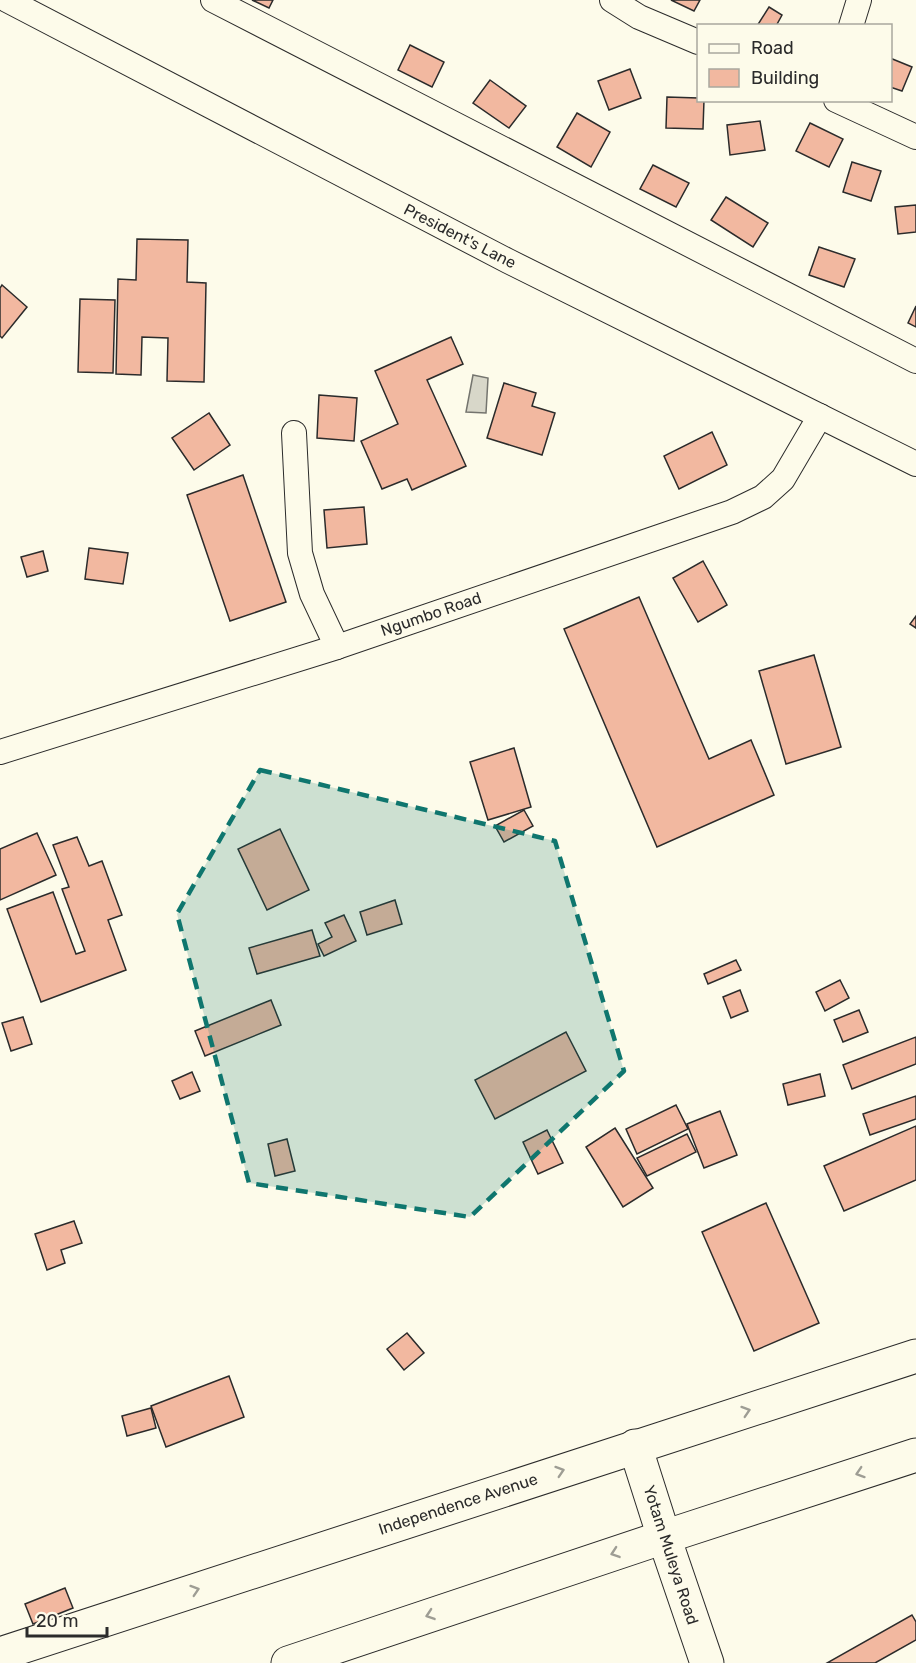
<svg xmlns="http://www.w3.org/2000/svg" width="916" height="1663" font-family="Rubik,sans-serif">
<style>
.water{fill:#d8d7c9;stroke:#74746e;stroke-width:1.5}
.building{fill:#f2b8a0;stroke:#2b2b2b;stroke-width:1.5}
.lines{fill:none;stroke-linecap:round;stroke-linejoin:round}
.street-casing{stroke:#2b2b2b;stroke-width:26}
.secondary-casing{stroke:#2b2b2b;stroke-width:35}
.street{stroke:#fdfbea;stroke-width:24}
.secondary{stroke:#fdfbea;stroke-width:33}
.oneway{stroke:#9e9d94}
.marked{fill:#0f766e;fill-opacity:0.2;stroke:#0f766e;stroke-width:4.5;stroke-dasharray:12 8;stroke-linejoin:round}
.labels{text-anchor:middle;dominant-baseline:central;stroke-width:4.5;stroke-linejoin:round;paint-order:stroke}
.street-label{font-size:16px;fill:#2b2b2b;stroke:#fdfbea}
</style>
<rect width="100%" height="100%" fill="#fdfbea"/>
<path class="water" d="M473,375L488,378L486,413L466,412Z"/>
<g class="building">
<path d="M252,0H273L269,8Z"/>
<path d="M671,0H700L694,11Z"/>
<path d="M769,7L782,15L776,26H757Z"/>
<path d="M410,45L444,62L432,87L398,70Z"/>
<path d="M890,58L912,67L902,91L890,87Z"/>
<path d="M630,69L641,98L609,110L598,81Z"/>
<path d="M490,80L526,106L509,128L473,103Z"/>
<path d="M667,97L698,98V100H704L703,129L666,128Z"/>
<path d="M577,113L610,132L591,167L557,147Z"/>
<path d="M760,121L765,150L730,155L727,125Z"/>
<path d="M810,123L843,139L829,167L796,151Z"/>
<path d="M852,162L881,171L871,201L843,192Z"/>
<path d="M653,165L689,183L676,207L640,189Z"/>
<path d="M726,197L768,223L753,247L711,220Z"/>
<path d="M916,205V232L898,234L895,207Z"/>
<path d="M137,239L188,240L187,282L206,283L204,382L167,381L168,338L142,337L141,375L116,374L118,279L136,280Z"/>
<path d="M819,247L855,259L844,287L809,275Z"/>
<path d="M2,285L27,307L2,338L0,336V288Z"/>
<path d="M80,299L115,300L113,373L78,372Z"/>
<path d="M916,306V327L908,323Z"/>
<path d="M451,337L463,364L427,380L466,466L412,490L407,479L382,489L361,441L398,424L375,371Z"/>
<path d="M504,383L536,393L532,406L555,413L542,455L487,438Z"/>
<path d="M319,395L357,398L354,441L317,438Z"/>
<path d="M209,413L230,445L194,470L172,438Z"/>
<path d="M712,432L727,465L679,489L664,456Z"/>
<path d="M243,475L286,602L230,621L187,495Z"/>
<path d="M364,507L367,544L327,548L324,510Z"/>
<path d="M89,548L128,553L123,584L85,579Z"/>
<path d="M43,551L48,571L27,577L21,557Z"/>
<path d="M703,561L727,605L698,622L673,578Z"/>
<path d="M639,597L709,759L751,740L774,795L657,847L564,629Z"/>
<path d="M916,616V628L910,624Z"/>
<path d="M814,655L841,747L786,764L759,671Z"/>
<path d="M514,748L531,807L488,820L470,762Z"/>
<path d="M524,810L533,826L504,842L495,826Z"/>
<path d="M280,829L309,890L267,910L238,849Z"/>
<path d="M37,833L56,875L0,900V849Z"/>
<path d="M77,837L89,866L102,861L122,915L108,920L126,970L41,1002L7,909L53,892L76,954L85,951L62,889L69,887L53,845Z"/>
<path d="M395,900L402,924L367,935L360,912Z"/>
<path d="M344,915L356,941L324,956L318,944L332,937L325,923Z"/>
<path d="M312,930L320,956L257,974L249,948Z"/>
<path d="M736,960L741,970L708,984L704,974Z"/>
<path d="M840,980L849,998L825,1011L816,992Z"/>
<path d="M740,990L748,1011L731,1018L723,997Z"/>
<path d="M271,1000L281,1025L205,1056L195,1031Z"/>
<path d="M859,1010L868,1032L843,1042L834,1020Z"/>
<path d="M23,1017L32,1044L11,1051L2,1023Z"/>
<path d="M566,1032L586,1071L495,1119L475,1080Z"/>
<path d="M916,1037V1064L852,1089L843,1065Z"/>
<path d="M192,1072L200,1091L180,1099L172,1081Z"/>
<path d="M820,1074L825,1096L788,1105L783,1084Z"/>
<path d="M916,1096V1119L870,1135L863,1114Z"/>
<path d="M676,1105L688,1129L637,1154L626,1129Z"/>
<path d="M720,1111L737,1155L704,1168L687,1124Z"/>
<path d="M916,1126V1180L844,1211L824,1166Z"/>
<path d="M615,1128L653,1188L623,1207L586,1147Z"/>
<path d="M547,1130L563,1163L538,1174L523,1142Z"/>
<path d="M687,1134L696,1152L647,1176L637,1158Z"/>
<path d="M287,1139L295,1171L275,1176L268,1144Z"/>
<path d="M766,1203L819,1323L754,1351L702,1232Z"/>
<path d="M74,1221L82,1243L61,1250L65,1263L47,1270L35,1234Z"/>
<path d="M407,1333L424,1353L404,1370L387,1349Z"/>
<path d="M229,1376L244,1417L166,1447L151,1406Z"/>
<path d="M151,1408L156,1428L127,1436L122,1416Z"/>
<path d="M65,1588L73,1608L33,1624L25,1604Z"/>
<path d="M912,1615L916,1622V1640L875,1663H827Z"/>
</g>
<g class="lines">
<defs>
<g id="street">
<path d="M7,0L508,261L916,464"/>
<path d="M213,0L916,361"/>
<path d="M612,0L639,17L698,42"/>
<path d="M851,26L859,0"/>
<path d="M836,100L916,137"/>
<path d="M294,433L300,553L312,594L337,647"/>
<path d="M0,752L337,647L732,512L763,497L783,479L820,416"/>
</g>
<g id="secondary">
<path d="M635,1446L664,1537L707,1663"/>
<path d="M0,1654L916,1356"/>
<path d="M288,1663L664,1537L916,1455"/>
</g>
</defs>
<use href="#street" class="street-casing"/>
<use href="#secondary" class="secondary-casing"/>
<use href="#street" class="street"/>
<use href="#secondary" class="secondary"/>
</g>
<defs><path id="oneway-chevron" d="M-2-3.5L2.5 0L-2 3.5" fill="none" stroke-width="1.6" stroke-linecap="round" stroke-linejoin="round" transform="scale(1.5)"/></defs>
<g class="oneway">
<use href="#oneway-chevron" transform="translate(746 1411) rotate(-18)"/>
<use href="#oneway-chevron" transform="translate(560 1471) rotate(-18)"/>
<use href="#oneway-chevron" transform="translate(860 1473) rotate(162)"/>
<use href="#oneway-chevron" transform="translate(615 1553) rotate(161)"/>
<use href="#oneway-chevron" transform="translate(195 1590) rotate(-18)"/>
<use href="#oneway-chevron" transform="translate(430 1615) rotate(161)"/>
</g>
<path class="marked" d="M260,770L555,841L624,1071L470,1217L249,1183L177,914Z"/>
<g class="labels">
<g class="street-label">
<text transform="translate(460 236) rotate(27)">President's Lane</text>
<text transform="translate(431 614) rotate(-19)">Ngumbo Road</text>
<text transform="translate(458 1504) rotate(-18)">Independence Avenue</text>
<text transform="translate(671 1555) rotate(72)">Yotam Muleya Road</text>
</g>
</g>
<rect x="697" y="24" width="195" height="78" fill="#fdfbea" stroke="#a9a89e" stroke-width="1.5"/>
<rect x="709" y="44" width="30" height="9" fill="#fdfbea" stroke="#a9a89e" stroke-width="1.5"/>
<text x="751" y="54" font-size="18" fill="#2b2b2b">Road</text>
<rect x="709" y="69" width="30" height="18" fill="#f2b8a0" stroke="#a9a89e" stroke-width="1.5"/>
<text x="751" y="84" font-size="18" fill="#2b2b2b">Building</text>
<path d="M27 1627v9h80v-9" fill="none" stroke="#2b2b2b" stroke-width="3"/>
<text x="36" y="1627" font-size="18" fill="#2b2b2b" stroke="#fdfbea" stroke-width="4.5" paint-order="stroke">20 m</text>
</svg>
